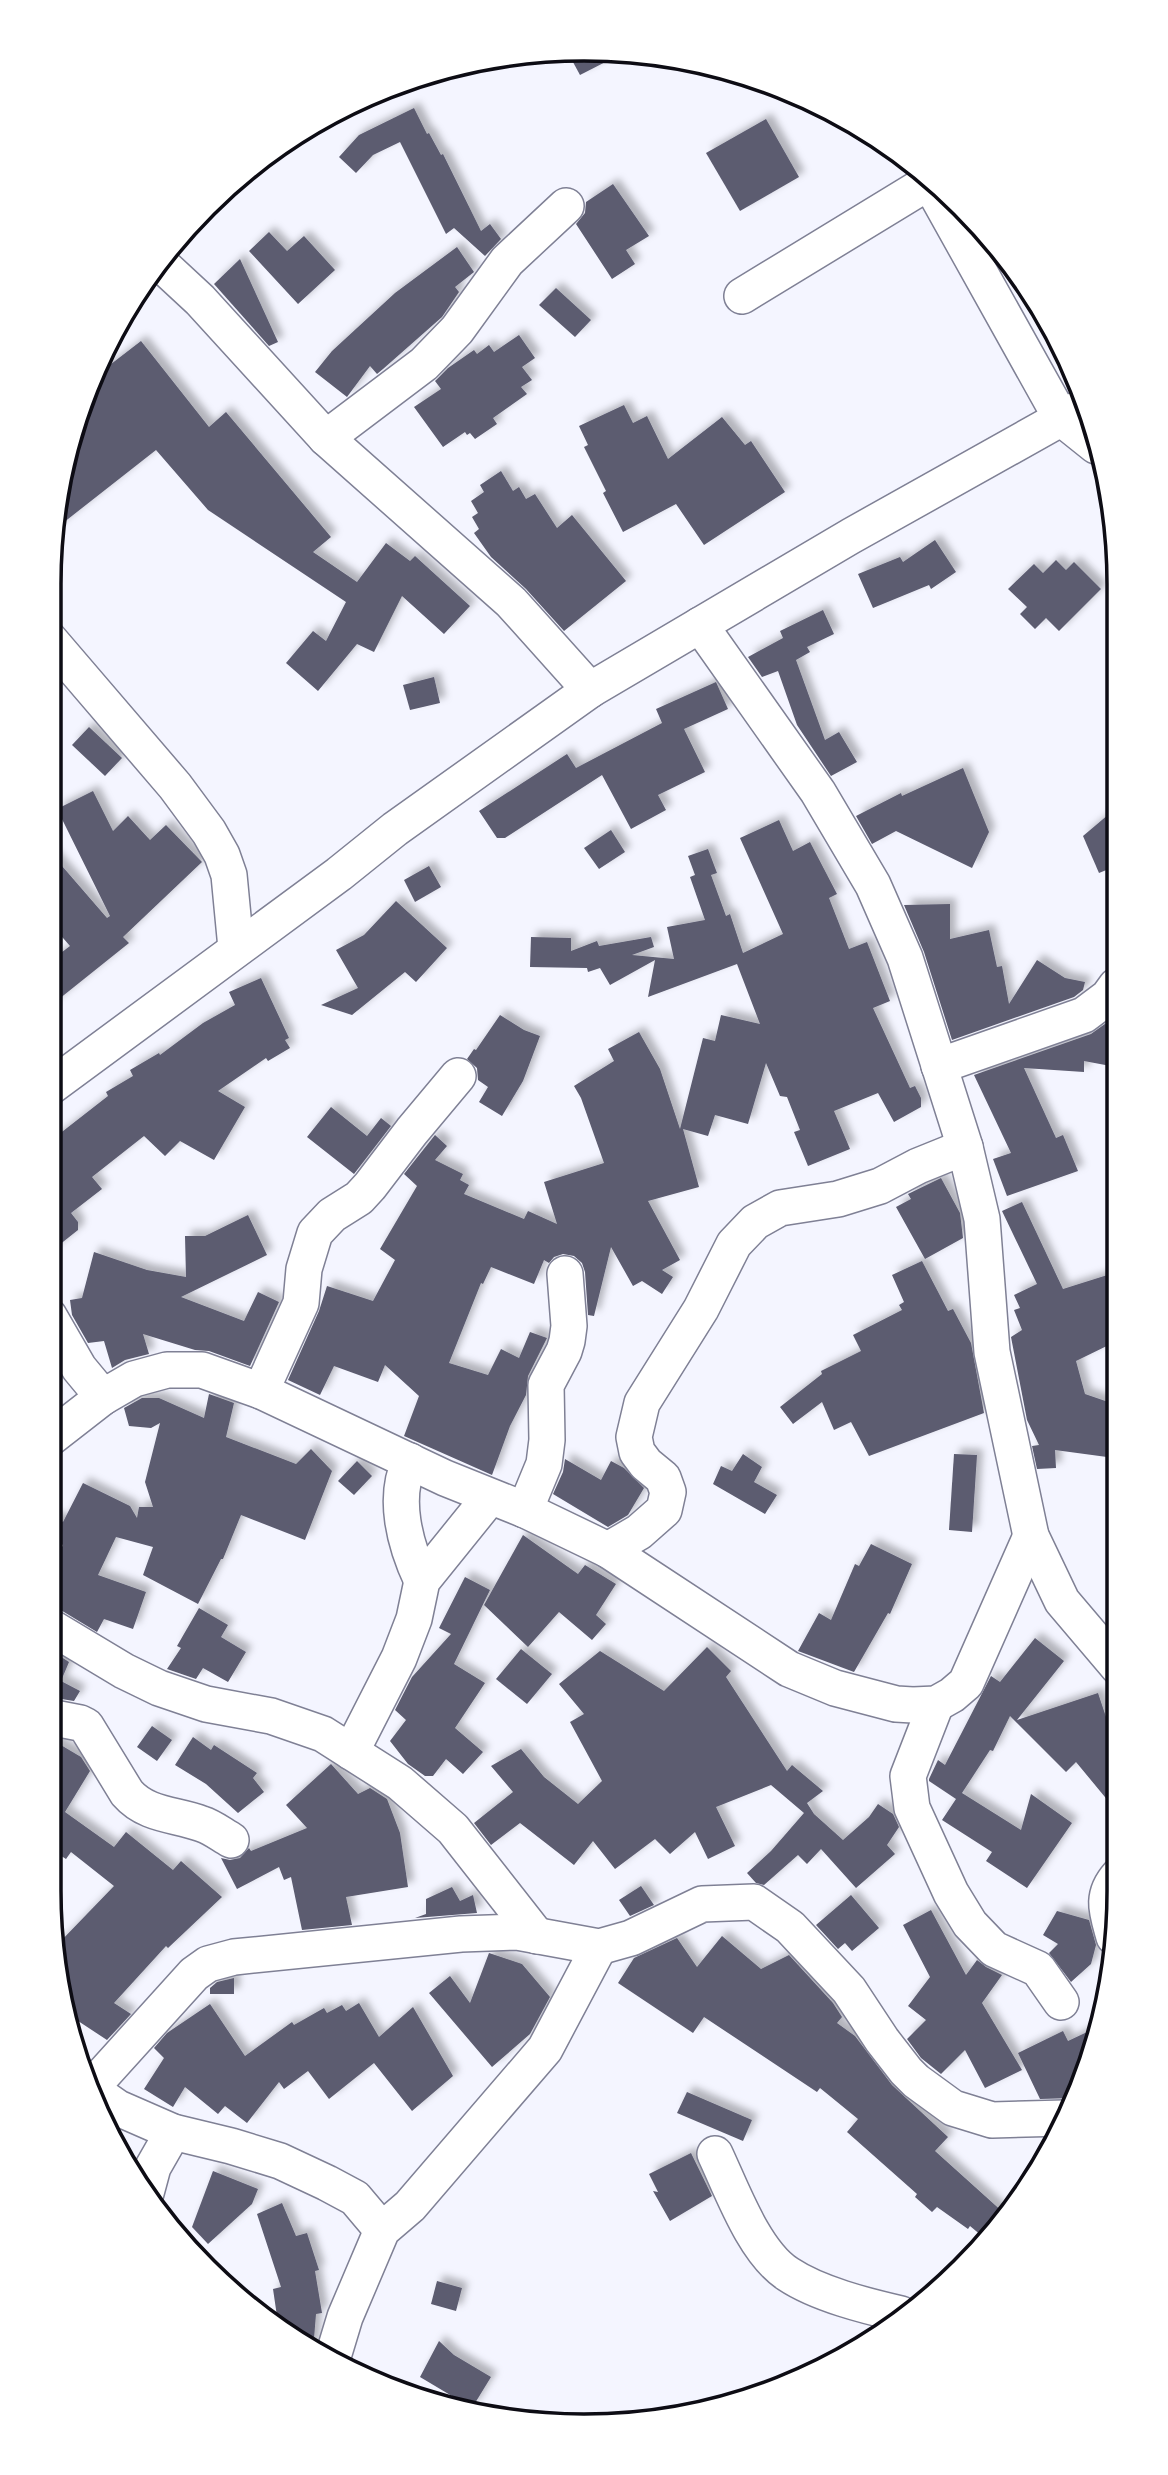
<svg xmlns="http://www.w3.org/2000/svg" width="1168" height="2475" font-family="'DM Sans',sans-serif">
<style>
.building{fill:#5b5b6f;filter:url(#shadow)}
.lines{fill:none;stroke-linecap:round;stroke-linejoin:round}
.minor-casing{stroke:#7f8095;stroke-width:38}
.minor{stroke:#fff;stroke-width:35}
.rim{fill:none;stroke:#0d0c14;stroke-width:3.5}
</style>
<defs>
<filter id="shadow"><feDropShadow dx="6" dy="-6" stdDeviation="3.5" flood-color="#0004"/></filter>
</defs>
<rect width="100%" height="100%" fill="#f4f5ff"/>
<g class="building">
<path d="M584,49L597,50L623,53L580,75L567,51Z"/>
<path d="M414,108L427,134L429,133L441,155L443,154L481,231L490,224L501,239L485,256L454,228L446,234L400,142L373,155L356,173L339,157L359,135Z"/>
<path d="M766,119L799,177L740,211L706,153Z"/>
<path d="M613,184L649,236L626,250L635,264L612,279L576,224L585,213L586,202Z"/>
<path d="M269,232L287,251L304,236L335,270L298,304L249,251Z"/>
<path d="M457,247L474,272L455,287L459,292L442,317L383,369L377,374L370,366L347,397L315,372L332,351L395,293Z"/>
<path d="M240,259L278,342L269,346L214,284Z"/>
<path d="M556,288L591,320L575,337L539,305Z"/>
<path d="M519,335L535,358L522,367L532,380L521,387L527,394L493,418L497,424L475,439L470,433L467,435L465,432L443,447L414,407L441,389L435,381L448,368L474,350L477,354L489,345L494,352Z"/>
<path d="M141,341L209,427L226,412L331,537L313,552L357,582L386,543L410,561L415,556L470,606L444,634L402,596L374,652L357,644L318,691L286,663L313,631L326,641L346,602L208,510L156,450L54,530L59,480L89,381Z"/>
<path d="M624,405L633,423L647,416L668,459L722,417L745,445L751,441L785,492L704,545L676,504L623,532L603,493L606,491L584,447L588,445L579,426Z"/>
<path d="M501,471L513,491L519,487L526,499L535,494L557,528L572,515L626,581L564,631L526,589L491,557L474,533L479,529L472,517L478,513L471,501L484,492L480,485Z"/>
<path d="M935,540L956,572L931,589L929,585L873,608L858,574L900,557L903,562Z"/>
<path d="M1056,560L1066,570L1074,562L1101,589L1059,631L1046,618L1035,629L1020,614L1027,607L1008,589L1034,564L1043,573Z"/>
<path d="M823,610L834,634L807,647L810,652L796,660L825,740L839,732L857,762L831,776L797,725L778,671L762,677L748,657L783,638L780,631Z"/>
<path d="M434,677L440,703L410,710L403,685Z"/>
<path d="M716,682L728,709L684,729L705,772L658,795L666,810L631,829L602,775L505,838H497L479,811L567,754L576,768L662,723L656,709Z"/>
<path d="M89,727L122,758L105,776L72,745Z"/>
<path d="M963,768L989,832L972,868L896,831L872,844L856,816L901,793L902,796Z"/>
<path d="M93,791L113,831L128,816L150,840L166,825L202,862L123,937L129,943L49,1007V962L70,946L49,922V851L107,918L110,916L57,809Z"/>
<path d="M1115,809L1116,866L1099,873L1083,836Z"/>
<path d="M779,820L793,851L810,842L837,894L829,898L849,949L867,942L890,1001L873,1008L910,1088L915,1086L921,1098V1107L894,1122L878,1093L834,1111L850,1149L808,1166L794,1132L800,1130L787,1097L780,1096L766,1063L748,1124L715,1115L708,1136L683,1129L699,1187L648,1201L680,1260L662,1270L673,1277L662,1294L642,1281L633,1286L611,1247L594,1316L588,1315L585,1272L582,1263L574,1256L563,1254L554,1257L549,1263L544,1260L534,1284L491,1267L483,1284L481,1283L449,1363L488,1375L501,1349L519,1358L530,1332L547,1338L528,1376L526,1395L510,1426L492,1475L404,1436L419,1396L385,1365L378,1382L334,1366L320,1395L288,1380L319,1311L327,1286L373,1301L395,1260L380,1249L417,1186L404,1174L435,1135L447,1146L435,1160L463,1174L460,1180L469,1185L464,1194L524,1219L528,1211L557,1224L544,1182L604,1163L581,1098L574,1086L614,1061L608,1049L639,1032L660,1069L680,1129L703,1038L715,1041L721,1015L760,1024L737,964L648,997L655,960L610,985L600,968L588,972L587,968L530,967L531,937L571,938V951L597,941L599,946L651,937L654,947L632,955L674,959L667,927L705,920L690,877L695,875L688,856L708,849L717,873L711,875L726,916L730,914L743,953L783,934L740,838Z"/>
<path d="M611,830L625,852L599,869L584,848Z"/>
<path d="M429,866L441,887L415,902L404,880Z"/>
<path d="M396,901L447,948L416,982L405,972L352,1015L321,1005L358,988L336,950L364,935Z"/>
<path d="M950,904V939L989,930L997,967L1002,966L1009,1004L1037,960L1065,978L1085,982L1083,990L1074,997L952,1040L924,952L904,905Z"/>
<path d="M261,978L289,1038L285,1040L290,1048L268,1061L266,1058L218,1091L245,1107L214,1160L180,1141L165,1156L144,1136L92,1177L102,1189L71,1213L78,1222V1230L49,1253V1142L108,1096L106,1092L133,1076L130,1070L159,1053L160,1055L203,1023L235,1005L229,992Z"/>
<path d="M500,1015L524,1030L540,1036L523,1081L502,1116L479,1102L488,1087L478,1080L477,1068L467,1059L474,1049L476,1050Z"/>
<path d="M1116,1016V1067L1084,1061V1072L1024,1068L1056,1138L1063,1135L1078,1171L1007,1196L993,1159L1011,1153L974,1075L1091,1034Z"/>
<path d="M331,1107L367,1136L381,1118L391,1126L354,1174L307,1137Z"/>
<path d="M941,1178L960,1213L963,1238L925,1259L896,1207L911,1199L908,1194Z"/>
<path d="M1022,1202L1063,1289L1117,1272V1341L1076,1361L1085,1394L1117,1405V1421L1110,1442L1107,1457L1055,1450L1056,1468L1037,1469L1032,1446L1039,1445L1027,1420L1011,1337L1022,1330L1014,1310L1020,1308L1014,1295L1037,1284L1002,1211Z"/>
<path d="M248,1215L267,1255L181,1297L244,1321L258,1292L279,1302L250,1366L209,1351L195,1350L143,1334L149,1354L125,1360L112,1368L104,1341L88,1343L72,1315L70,1300L82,1298L94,1252L147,1270L186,1277L185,1236H205Z"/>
<path d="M922,1261L948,1311L953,1309L971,1343L984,1413L869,1456L851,1422L834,1430L822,1402L793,1424L780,1407L822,1374L821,1371L861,1351L853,1335L902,1310L899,1305L904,1302L892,1275Z"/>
<path d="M209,1394L234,1403L226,1437L296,1464L311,1449L332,1471L305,1540L241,1515L223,1559H221L198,1604L143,1575L153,1547L116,1537L98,1575L146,1592L133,1629L104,1619L97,1632L59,1609L49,1606V1576L63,1545L49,1537V1514L63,1522L83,1483L130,1506L137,1518L139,1507H153L145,1482L160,1423L151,1428L129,1426L124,1408L142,1398H159L204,1418Z"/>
<path d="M743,1454L762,1467L754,1482L777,1495L765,1514L713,1484L721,1466L732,1471Z"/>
<path d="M954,1454L977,1455L972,1532L949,1530Z"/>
<path d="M565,1459L601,1480L611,1461L624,1468L644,1488L628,1515L608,1527L553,1494L563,1472Z"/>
<path d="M357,1461L372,1476L354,1495L338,1481Z"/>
<path d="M523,1535L578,1574L585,1565L616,1584L596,1615L606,1624L592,1640L559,1612L528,1647L484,1605Z"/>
<path d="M871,1544L912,1564L890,1614L888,1613L854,1672L798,1651L819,1613L831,1620L855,1564L859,1566Z"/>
<path d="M465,1577L490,1590L454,1664L485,1683L455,1728L483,1752L463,1774L446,1759L433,1776H425L408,1764L390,1741L406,1720L395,1710L412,1677L451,1634L439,1628Z"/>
<path d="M199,1608L228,1625L221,1637L246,1652L228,1682L203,1668L196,1679L167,1669L181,1648L177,1646Z"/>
<path d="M1035,1638L1064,1661L1017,1720L1098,1693L1113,1738L1118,1734L1119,1814L1076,1762L1066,1772L1010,1716L993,1751L990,1750L962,1793L1021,1830L1031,1794L1072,1823L1027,1888L986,1861L992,1852L942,1820L956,1799L929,1781V1779L938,1760L945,1765L991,1676L1000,1682Z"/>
<path d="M707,1647L731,1671L726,1677L787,1771L792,1765L823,1791L807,1803L814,1814L843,1840L869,1817L878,1804L893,1814L899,1827L887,1845L895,1854L856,1888L821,1849L807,1864L798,1855L764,1885L756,1883L747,1873L771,1851L804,1813L771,1785L716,1807L735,1846L708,1859L695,1832L670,1854L655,1839L615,1869L593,1841L574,1865L520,1823L491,1845L474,1823L513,1792L491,1766L521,1749L544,1777L578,1804L602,1781L570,1722L584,1714L559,1684L600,1651L664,1691Z"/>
<path d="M49,1649L69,1662L61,1681L80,1691L74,1701L49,1697Z"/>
<path d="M521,1649L552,1674L527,1704L496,1679Z"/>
<path d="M152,1726L172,1740L157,1761L137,1747Z"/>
<path d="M193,1737L211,1750L214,1745L257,1773L253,1778L264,1792L238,1813L206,1784L175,1765Z"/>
<path d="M49,1738L81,1757L90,1771L65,1812L114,1847L126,1832L173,1870L181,1861L222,1897L168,1948L166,1946L114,2003L131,2014L107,2040L69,2015L58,1944L114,1886L71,1852L66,1859L49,1848Z"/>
<path d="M331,1764L358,1794L370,1788L387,1799L400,1833L408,1887L346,1897L352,1925L302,1930L291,1877L284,1880L279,1867L237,1889L221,1858L230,1860L240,1858L249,1848L251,1851L307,1828L286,1805Z"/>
<path d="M641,1886L654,1905L630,1916L619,1900Z"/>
<path d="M452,1887L460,1901L473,1895L477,1913L415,1918L426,1914V1899Z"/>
<path d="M851,1895L879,1928L852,1951L845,1943L838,1949L816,1925Z"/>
<path d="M931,1910L966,1975L977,1960L986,1967L1002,1975L982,2003L1022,2070L985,2088L965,2050L941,2074L921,2058L907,2039L926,2020L908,2006L930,1977L903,1925Z"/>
<path d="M1057,1911L1089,1920L1096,1945L1091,1964L1071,1982L1049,1953L1058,1944L1043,1935Z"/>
<path d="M722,1936L761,1969L789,1955L833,2003L842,2017L837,2023L855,2036L892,2085L948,2137L935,2151L1005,2214L988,2241L970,2226L968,2229L937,2207L932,2212L915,2197L917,2194L847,2132L858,2119L820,2088L817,2092L704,2017L693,2033L618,1983L634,1958L677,1938L697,1967Z"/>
<path d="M489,1953L522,1964L550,1997L530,2034L492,2067L429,1993L450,1976L470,2003Z"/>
<path d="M234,1978V1994H210V1988L217,1982Z"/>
<path d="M359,2003L379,2037L413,2007L453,2076L412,2111L374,2063L329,2099L308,2071L284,2089L279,2082L247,2123L225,2106L218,2114L185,2087L173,2107L144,2089L164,2058L154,2048L167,2033L210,2004L245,2056L292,2022L294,2025L324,2008L327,2013L342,2005L346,2011Z"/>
<path d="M1100,2026L1077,2098L1040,2099L1018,2053L1063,2031L1068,2041Z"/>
<path d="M687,2092L752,2120L743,2141L677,2113Z"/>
<path d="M691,2153L712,2196L670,2221L653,2191L658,2192L649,2174Z"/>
<path d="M213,2171L258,2189L252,2204L208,2244L192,2227Z"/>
<path d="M282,2203L296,2236L307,2233L319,2270L315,2271L322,2313L316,2314L313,2351L278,2323L273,2289L281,2287L257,2214Z"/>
<path d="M437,2281L462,2288L456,2311L431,2304Z"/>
<path d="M439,2341L454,2355L491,2377L472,2408L420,2377Z"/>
</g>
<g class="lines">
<defs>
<g id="minor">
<path d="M926,176L1061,418L1096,446"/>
<path d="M159,262L200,300L326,438L511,602L590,690"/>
<path d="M742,296L929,182"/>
<path d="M326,438L424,364L457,330L507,261L566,206"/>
<path d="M700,625L818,792L873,885L905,958L965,1147L982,1219L992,1352L1031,1536L1062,1601L1118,1667"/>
<path d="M49,639L175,786L209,832L222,855L229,875L236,948"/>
<path d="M939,1066L1084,1015L1108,997L1116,986"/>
<path d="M49,1088L339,874L395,829L590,690L851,536L1085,405"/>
<path d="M49,1316L79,1368L103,1397"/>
<path d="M261,1391L301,1303L304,1269L315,1233L332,1215L359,1198L370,1186L412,1131L458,1076"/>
<path d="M49,1439L103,1397L134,1379L167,1370H202L261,1391L445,1478L525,1510L608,1550L789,1669L835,1688L896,1704L913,1705L936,1704L952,1695L966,1683L1031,1536"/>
<path d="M410,1461C392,1498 405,1545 422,1581"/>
<path d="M525,1510L544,1464L547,1440L546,1385L564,1351L567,1341L569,1326L565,1274"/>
<path d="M608,1550L639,1532L664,1510L668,1492L663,1478L646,1464L637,1452L634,1437L642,1403L701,1309L734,1244L755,1222L780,1208L838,1199L880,1186L918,1166L965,1147"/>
<path d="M49,1626L124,1671L159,1688L206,1704L271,1716L323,1734L400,1783L453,1829L537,1936"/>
<path d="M936,1704L908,1776L912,1808L951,1893L970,1924L994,1949L1038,1969L1061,2002"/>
<path d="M49,1717L80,1723L86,1726L127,1793C147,1816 176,1814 202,1824C212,1827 222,1835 231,1840"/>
<path d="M351,1752L399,1658L414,1619L422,1581L489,1498"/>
<path d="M1114,1937C1107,1912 1100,1896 1119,1875"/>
<path d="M88,2087L118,2108L173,2132L231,2146L280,2161L327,2183L355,2198L382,2230"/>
<path d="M90,2089L194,1974L208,1964L234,1957L461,1934L517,1932L599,1947L631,1938L702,1904L754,1902L790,1927L849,1990L882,2040L906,2071L916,2081L953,2108L992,2120L1065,2118"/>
<path d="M715,2154C732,2190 754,2252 788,2274C818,2294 866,2306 901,2314"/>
<path d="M146,2193L153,2167L173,2132"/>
<path d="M332,2360L345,2317L382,2230L410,2206L545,2049L599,1947"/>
</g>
</defs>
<use href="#minor" class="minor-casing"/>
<use href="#minor" class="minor"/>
</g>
<path d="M0 0H1168V2475H0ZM584 61H584A523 523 0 0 1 1107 584V1891A523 523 0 0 1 584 2414H584A523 523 0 0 1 61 1891V584A523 523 0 0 1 584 61Z" fill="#fff" fill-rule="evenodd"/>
<path class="rim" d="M584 61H584A523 523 0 0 1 1107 584V1891A523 523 0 0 1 584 2414H584A523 523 0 0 1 61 1891V584A523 523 0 0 1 584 61Z"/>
</svg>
